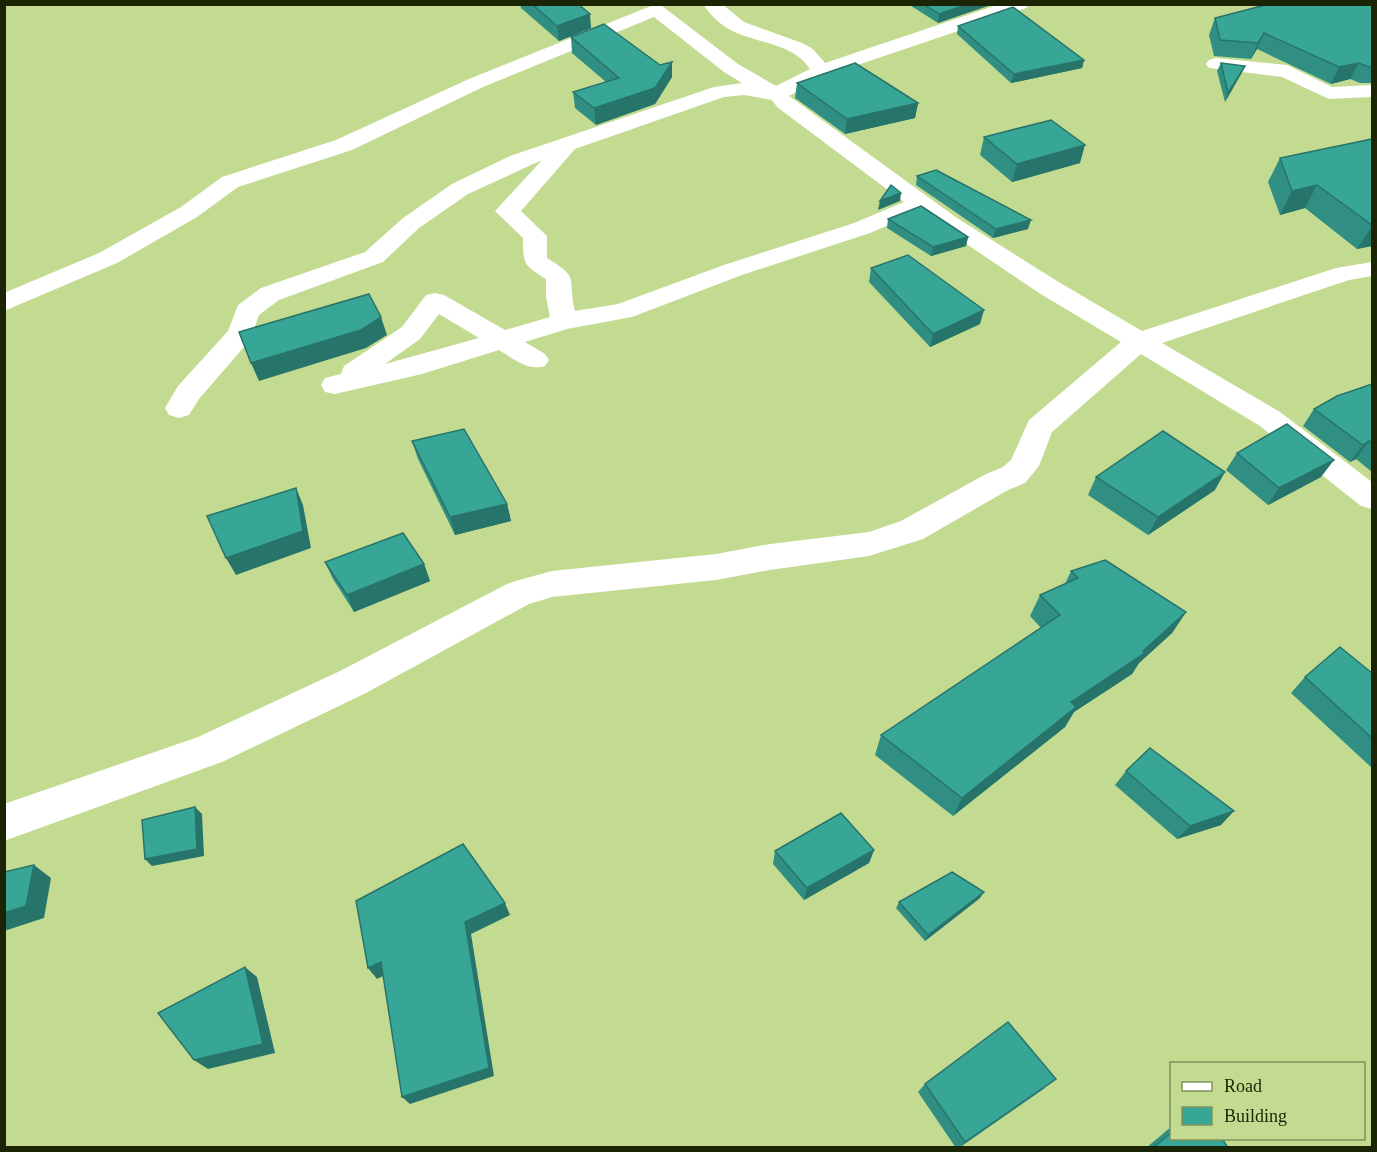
<svg xmlns="http://www.w3.org/2000/svg" width="1377" height="1152" font-family="'Times New Roman',serif">
<style>
.lines{fill:none;stroke-linecap:round;stroke-linejoin:round}
.street{fill:#fff;fill-rule:evenodd}
.wall{fill:#308f82}
.shaded-wall{fill:#27746a}
.building{fill:#38a697;stroke:#27746a;stroke-width:1.5}
</style>
<rect width="100%" height="100%" fill="#c3db90"/>
<g class="lines">
<g class="street">
<path d="M656,4L662,6L738,64L776,86L810,69C792,41 753,44 727,28C717,22 709,13 703,4H722L744,22L802,43L813,49L825,63L1000,4H1029L1026,8L828,75L789,96L957,218L1057,281L1142,331L1336,268L1372,262V276L1349,280L1162,343L1280,412L1372,482V509L1361,506L1260,426L1141,354L1052,432L1039,466L1025,483L1008,490L923,539L869,556L770,570L716,580L552,597L529,604L366,693L222,762L4,841V804L198,737L340,671L507,584L519,580L552,571L716,554L770,544L869,532L901,521L986,474L1003,467L1011,460L1029,420L1121,342L1039,293L919,212L870,233L742,275L632,317L567,329L525,342L545,354L549,360L545,366C527,371 514,359 499,350L422,374L335,394L325,392L321,385L325,378L341,374L344,366L402,327L426,295L435,293L444,295L505,330L550,317L546,297V279C524,265 523,265 523,238L495,211L542,160L468,194L419,228L383,262L279,300L259,315L250,340L199,399L189,415L179,418L169,415L165,408L178,386L228,331L238,305L261,288L365,252L403,218L452,184L510,156L714,87L742,83L724,72L654,17L483,87L352,150L238,187L197,217L117,263L4,311V293L99,253L181,207L222,177L336,140L469,79ZM744,95L772,100L777,107L904,202L854,223L724,265L618,304L575,311C567,276 581,279 547,258V236L521,211L575,149L724,97ZM439,314L479,338L385,364L420,339Z"/>
<path d="M1216,58L1287,65L1332,87L1372,85V97L1329,99L1282,77L1209,68L1206,64L1209,60Z"/>
</g>
</g>
<g class="wall">
<path d="M520,4H578L591,28L559,41L521,8Z"/>
<path d="M908,4H991L938,23Z"/>
<path d="M1372,4V83H1360L1350,79L1331,84L1257,49L1251,59L1214,56L1209,35L1215,18Z"/>
<path d="M958,26L1084,60L1082,68L1011,83L957,34Z"/>
<path d="M571,37L660,65L672,62V77L655,104L596,125L575,108L573,92L606,82L572,53Z"/>
<path d="M1221,63L1241,74L1225,102L1217,71Z"/>
<path d="M797,83L918,103L915,118L845,134L795,98Z"/>
<path d="M984,137L1080,163L1012,182L980,155Z"/>
<path d="M1372,139V246L1357,249L1305,208L1280,215L1268,182L1280,158Z"/>
<path d="M917,176L1028,229L993,238L916,185Z"/>
<path d="M888,219L968,237L966,246L931,256L887,228Z"/>
<path d="M871,268L980,324L930,347L869,282Z"/>
<path d="M1372,384V472L1356,459L1350,462L1303,426L1314,409Z"/>
<path d="M412,441L507,504L511,521L455,535L418,459Z"/>
<path d="M1237,453L1321,477L1268,505L1226,470Z"/>
<path d="M1096,477L1215,490L1148,535L1088,495Z"/>
<path d="M325,562L424,564L430,581L354,612L333,579Z"/>
<path d="M1071,571L1186,612L1172,633L1139,663L1132,674L1074,712L1065,727L953,816L875,755L881,735L1041,628L1030,616L1040,595L1065,584Z"/>
<path d="M1372,673V768L1291,693L1305,677Z"/>
<path d="M1126,771L1221,825L1177,839L1115,785Z"/>
<path d="M874,850L869,863L804,900L773,864L775,851Z"/>
<path d="M980,898L925,941L896,908L899,902Z"/>
<path d="M925,1084L1045,1088L959,1148H956L918,1092Z"/>
<path d="M1172,1126V1138L1228,1148H1146Z"/>
</g>
<g class="shaded-wall">
<path d="M969,4L991,5L938,23L939,14Z"/>
<path d="M590,14L591,28L559,41L557,26Z"/>
<path d="M1264,33L1257,49L1251,59L1258,43Z"/>
<path d="M1084,60L1082,68L1011,83L1014,74Z"/>
<path d="M672,62V77L655,104L596,125L594,108Z"/>
<path d="M1359,63L1350,79L1331,84L1339,67Z"/>
<path d="M1245,66L1241,74L1225,102L1228,93Z"/>
<path d="M918,103L915,118L845,134L847,119Z"/>
<path d="M1085,145L1080,163L1012,182L1017,164Z"/>
<path d="M1317,185L1305,208L1280,215L1292,191Z"/>
<path d="M901,193L900,201L878,210L880,201Z"/>
<path d="M1031,220L1028,229L993,238L996,229Z"/>
<path d="M1372,225V246L1357,249L1372,226Z"/>
<path d="M968,237L966,246L931,256L933,247Z"/>
<path d="M984,310L980,324L930,347L933,334Z"/>
<path d="M381,317L387,335L366,348L259,381L251,363Z"/>
<path d="M1369,441L1356,459L1350,462L1363,445Z"/>
<path d="M1334,460L1321,477L1268,505L1279,488Z"/>
<path d="M1225,472L1215,490L1148,535L1158,517Z"/>
<path d="M296,488L303,505L311,548L236,575L226,558Z"/>
<path d="M507,504L511,521L455,535L450,517Z"/>
<path d="M424,564L430,581L354,612L347,595Z"/>
<path d="M1186,612L1172,633L1139,663L1132,674L1074,712L1065,727L953,816L962,798L1071,702L1143,651Z"/>
<path d="M195,807L202,814L204,856L152,866L145,859Z"/>
<path d="M1234,811L1221,825L1177,839L1190,826Z"/>
<path d="M874,850L869,863L804,900L807,888Z"/>
<path d="M34,865L51,878L44,918L4,931V913Z"/>
<path d="M984,892L980,898L925,941L928,935Z"/>
<path d="M505,903L510,915L471,934L494,1076L410,1104L402,1097L465,922Z"/>
<path d="M381,962L389,973L377,979L368,968Z"/>
<path d="M245,967L257,977L275,1053L208,1069L194,1060Z"/>
</g>
<g class="building">
<path d="M532,4H578L590,14L557,26Z"/>
<path d="M923,4H969L939,14Z"/>
<path d="M1269,4H1372V66L1369,67L1359,63L1339,67L1264,33L1258,43L1220,40L1215,18Z"/>
<path d="M1013,7L1084,60L1014,74L958,26Z"/>
<path d="M604,24L660,65L672,62L655,88L594,108L573,92L619,78L571,37Z"/>
<path d="M855,63L918,103L847,119L797,83Z"/>
<path d="M1221,63L1245,66L1228,93Z"/>
<path d="M1051,120L1085,145L1017,164L984,137Z"/>
<path d="M1372,139V225L1317,185L1292,191L1280,158Z"/>
<path d="M936,170L1031,220L996,229L917,176Z"/>
<path d="M891,185L901,193L880,201Z"/>
<path d="M921,206L968,237L933,247L888,219Z"/>
<path d="M908,255L984,310L933,334L871,268Z"/>
<path d="M369,294L381,317L361,330L251,363L239,332Z"/>
<path d="M1372,384V444L1369,441L1363,445L1314,409L1337,396Z"/>
<path d="M1287,424L1334,460L1279,488L1237,453Z"/>
<path d="M464,429L507,504L450,517L412,441Z"/>
<path d="M1163,431L1225,472L1158,517L1096,477Z"/>
<path d="M296,488L303,531L226,558L207,516Z"/>
<path d="M403,533L424,564L347,595L325,562Z"/>
<path d="M1105,560L1186,612L1143,651L1145,653L1071,702L1076,707L962,798L881,735L1060,615L1040,595L1078,578L1071,571Z"/>
<path d="M1340,647L1372,673V738L1305,677Z"/>
<path d="M1150,748L1234,811L1190,826L1126,771Z"/>
<path d="M195,807L197,849L145,859L142,820Z"/>
<path d="M841,813L874,850L807,888L775,851Z"/>
<path d="M463,844L505,903L465,922L489,1068L402,1097L381,962L368,968L356,901Z"/>
<path d="M34,865L26,906L4,913V872Z"/>
<path d="M952,872L984,892L928,935L899,902Z"/>
<path d="M245,967L263,1044L194,1060L158,1013Z"/>
<path d="M1008,1022L1056,1079L965,1142L925,1084Z"/>
<path d="M1172,1132V1138H1222L1228,1148H1153Z"/>
</g>
<rect width="1377" height="1152" fill="none" stroke="#1c2406" stroke-width="12"/>
<rect x="1170" y="1062" width="195" height="78" fill="#c3db90" stroke="#809259" stroke-width="1.5"/>
<rect x="1182" y="1082" width="30" height="9" fill="#ffffff" stroke="#809259" stroke-width="1.5"/>
<text x="1224" y="1092" font-size="18" fill="#1c2406">Road</text>
<rect x="1182" y="1107" width="30" height="18" fill="#38a697" stroke="#809259" stroke-width="1.5"/>
<text x="1224" y="1122" font-size="18" fill="#1c2406">Building</text>
</svg>
